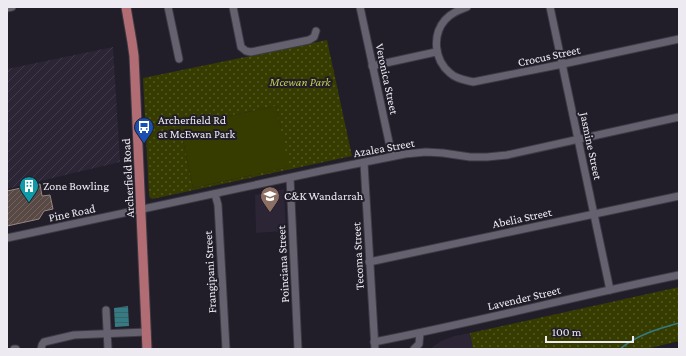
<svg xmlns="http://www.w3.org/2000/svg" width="686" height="356" font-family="'Crimson Pro',serif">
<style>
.built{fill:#2b2536}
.industrial{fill:url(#industrial-furrows)}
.grass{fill:#363b00}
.park{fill:url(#park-dots);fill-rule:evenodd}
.water{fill:url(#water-rules)}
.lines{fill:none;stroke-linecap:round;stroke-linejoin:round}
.stream{stroke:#347b83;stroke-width:1.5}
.building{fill:url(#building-hatch);stroke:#988781}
.minor-casing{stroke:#3d3a42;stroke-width:9}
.major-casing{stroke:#3d3a42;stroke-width:11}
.minor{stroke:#65616f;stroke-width:7}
.major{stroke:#b26d74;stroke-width:9}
.labels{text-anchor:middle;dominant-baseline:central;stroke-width:4;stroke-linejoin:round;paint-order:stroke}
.street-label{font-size:12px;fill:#edeaf2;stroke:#211d29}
.park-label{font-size:12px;font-style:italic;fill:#c3cf51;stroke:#211d29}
.poi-label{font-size:12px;fill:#edeaf2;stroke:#211d29;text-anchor:start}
</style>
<defs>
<pattern id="industrial-furrows" width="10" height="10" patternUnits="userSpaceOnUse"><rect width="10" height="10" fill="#2b2536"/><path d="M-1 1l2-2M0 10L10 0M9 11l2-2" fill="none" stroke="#403a4a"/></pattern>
<pattern id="park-dots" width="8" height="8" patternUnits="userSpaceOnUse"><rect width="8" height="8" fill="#363b00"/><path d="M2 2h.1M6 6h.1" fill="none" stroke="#535826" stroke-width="1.8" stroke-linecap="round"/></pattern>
<pattern id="water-rules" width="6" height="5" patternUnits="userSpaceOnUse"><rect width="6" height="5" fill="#347b83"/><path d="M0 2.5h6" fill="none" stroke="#3d6369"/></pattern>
<pattern id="building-hatch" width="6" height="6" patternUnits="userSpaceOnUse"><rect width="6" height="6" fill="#584944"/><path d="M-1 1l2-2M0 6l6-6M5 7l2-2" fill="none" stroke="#70635f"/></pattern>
</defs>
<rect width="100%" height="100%" fill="#211d29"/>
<g class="built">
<path d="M284,189L286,231L256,233L255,195Z"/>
<path d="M470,333L473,349H430L441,341L454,336Z"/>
</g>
<path class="industrial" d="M113,47L120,162L7,189V69Z"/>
<path class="grass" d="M276,106L290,167L193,188L180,126Z"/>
<g class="park">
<path d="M327,40L352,156L152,199L149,196L143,78ZM276,106L289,167L193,188L180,126Z"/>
<path d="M679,287V341L646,349H473L470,333Z"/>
</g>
<path class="water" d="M128,306L129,326L115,327L114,308Z"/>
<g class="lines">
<path class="stream" d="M620,349C637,335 657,329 679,323"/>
</g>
<path class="building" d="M40,184L42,196L50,195L53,209L44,211L39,219L7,226V191Z"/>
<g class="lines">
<defs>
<g id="minor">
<path d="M168,7L179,59"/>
<path d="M233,7L241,47L246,51L251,52L309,40L314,37L316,31"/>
<path d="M360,7L392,156"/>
<path d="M467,7C459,10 451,13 445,20C432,35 434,60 450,73C456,79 465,80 473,82L563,64L679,39"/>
<path d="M550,7L610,290"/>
<path d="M7,8L12,7"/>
<path d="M372,66L436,52"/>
<path d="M364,163L375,349"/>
<path d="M290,178L298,349"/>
<path d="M215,194L218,205L226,349"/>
<path d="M7,238L325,170L405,154L426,152L443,153L470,157H487L507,155L679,117"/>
<path d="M369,262L679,196"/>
<path d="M106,310L108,349"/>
<path d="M374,342C476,322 577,296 679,275"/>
<path d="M14,349H16"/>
<path d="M41,349L42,345L44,342L74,335L147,332"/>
<path d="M414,349L419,344L420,333"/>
</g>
<path id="major" d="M126,7L132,42L134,56L147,349"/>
</defs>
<use href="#minor" class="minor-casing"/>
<use href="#major" class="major-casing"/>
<use href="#minor" class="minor"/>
<use href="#major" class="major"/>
</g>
<defs>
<symbol id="bus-pin" viewBox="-11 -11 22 30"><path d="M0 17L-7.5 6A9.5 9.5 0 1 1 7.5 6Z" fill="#1a4fb4" stroke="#211d29"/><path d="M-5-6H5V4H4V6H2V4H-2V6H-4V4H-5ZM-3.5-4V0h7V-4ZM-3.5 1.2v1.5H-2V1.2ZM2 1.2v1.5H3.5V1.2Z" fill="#fff"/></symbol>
<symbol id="building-pin" viewBox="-11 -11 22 30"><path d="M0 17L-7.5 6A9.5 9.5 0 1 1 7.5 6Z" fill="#0f9aa8" stroke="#211d29"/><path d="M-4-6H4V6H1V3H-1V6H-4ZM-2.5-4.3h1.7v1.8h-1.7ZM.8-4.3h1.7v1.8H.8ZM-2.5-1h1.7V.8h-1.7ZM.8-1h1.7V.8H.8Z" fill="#fff"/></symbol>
<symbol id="school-pin" viewBox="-11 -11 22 30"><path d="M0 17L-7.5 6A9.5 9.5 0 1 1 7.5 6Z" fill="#8d6e63" stroke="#211d29"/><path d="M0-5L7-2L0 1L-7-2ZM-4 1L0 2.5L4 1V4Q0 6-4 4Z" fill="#fff"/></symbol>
</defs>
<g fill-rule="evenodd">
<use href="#bus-pin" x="133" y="116" width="22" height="30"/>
<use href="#building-pin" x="18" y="175" width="22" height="30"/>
<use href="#school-pin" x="259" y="185" width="22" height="30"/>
</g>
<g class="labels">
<g class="street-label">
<text transform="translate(549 56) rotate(-12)">Crocus Street</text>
<text transform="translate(387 79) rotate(78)">Veronica Street</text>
<text transform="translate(591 146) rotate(78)">Jasmine Street</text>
<text transform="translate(384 148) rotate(-10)">Azalea Street</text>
<text transform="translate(128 178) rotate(-93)">Archerfield Road</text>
<text transform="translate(72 213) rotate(-12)">Pine Road</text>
<text transform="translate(522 218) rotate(-12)">Abelia Street</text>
<text transform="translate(358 256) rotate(-93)">Tecoma Street</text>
<text transform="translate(283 264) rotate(-93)">Poinciana Street</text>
<text transform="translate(210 272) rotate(-93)">Frangipani Street</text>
<text transform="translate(524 298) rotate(-13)">Lavender Street</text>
</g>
<g class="park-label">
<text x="300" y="82">Mcewan Park</text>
</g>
<g class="poi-label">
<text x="158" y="120">Archerfield Rd<tspan x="158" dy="14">at McEwan Park</tspan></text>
<text x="43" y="186">Zone Bowling</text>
<text x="284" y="196">C&amp;K Wandarrah</text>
</g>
</g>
<rect width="686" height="356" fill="none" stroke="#edeaf2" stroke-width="16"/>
<path d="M546 336v6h87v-6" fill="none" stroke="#edeaf2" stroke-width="2"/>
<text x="552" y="336" font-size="12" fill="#edeaf2" stroke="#211d29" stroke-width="3" paint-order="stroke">100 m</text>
</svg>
